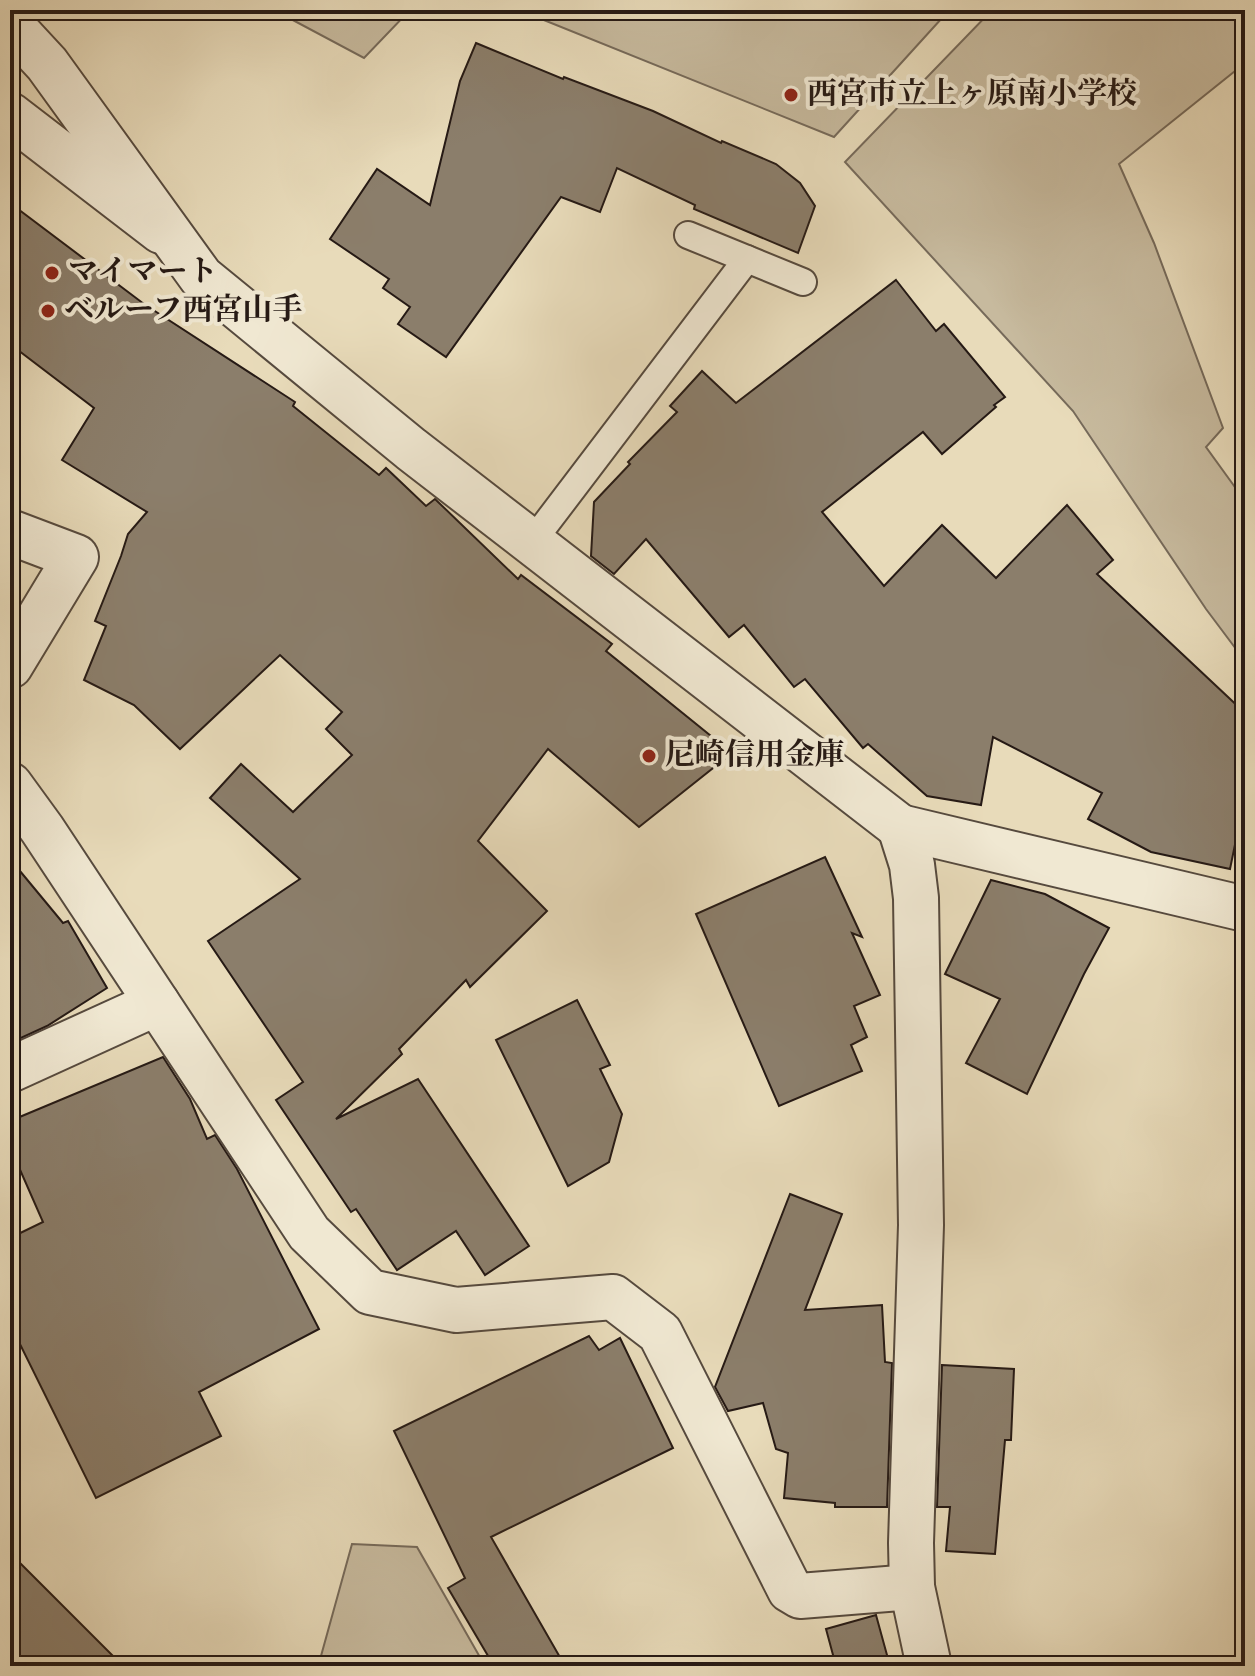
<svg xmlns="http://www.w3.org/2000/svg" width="1255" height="1676" font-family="'Sorts Mill Goudy','Noto Serif JP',serif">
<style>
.green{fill:#c7ba9e;stroke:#766a5a;stroke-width:2}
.building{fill:#8b7e6b;stroke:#261a15;stroke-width:2}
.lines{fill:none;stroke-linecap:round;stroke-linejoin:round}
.service-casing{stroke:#564a3e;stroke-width:30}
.minor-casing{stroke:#564a3e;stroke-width:48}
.tertiary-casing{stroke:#564a3e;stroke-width:48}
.service{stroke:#f0e8d2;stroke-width:26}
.minor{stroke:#f0e8d2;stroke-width:44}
.tertiary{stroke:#f0e8d2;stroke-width:44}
.poi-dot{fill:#8f2418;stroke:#f0e8d2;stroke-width:3}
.labels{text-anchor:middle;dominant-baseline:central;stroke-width:8;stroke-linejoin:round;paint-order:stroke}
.poi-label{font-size:30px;font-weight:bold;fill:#261a15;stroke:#f0e8d2;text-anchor:start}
</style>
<rect width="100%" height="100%" fill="#e8dbba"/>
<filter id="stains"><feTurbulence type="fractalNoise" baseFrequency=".0025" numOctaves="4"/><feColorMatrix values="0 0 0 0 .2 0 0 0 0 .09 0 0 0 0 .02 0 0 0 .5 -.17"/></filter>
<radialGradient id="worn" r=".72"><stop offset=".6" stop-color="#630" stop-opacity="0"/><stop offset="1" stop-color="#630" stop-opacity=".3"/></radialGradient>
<g class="green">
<path d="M274,10H410L364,58Z"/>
<path d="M519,10H933L942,18L834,137Z"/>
<path d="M992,10L1097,11L1245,10V63L1119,164L1154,243L1223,428L1206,447L1245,501V661L1206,609L1073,411L845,162Z"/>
<path d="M352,1544L417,1547L485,1666H332L321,1656Z"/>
</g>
<g class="building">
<path d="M476,43L563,79L564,77L653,111L721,143L722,141L776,164L800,183L815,206L798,253L694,209L695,205L617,168L600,212L561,197L446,357L398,324L410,307L383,288L389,279L330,239L377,169L430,205L460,81Z"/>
<path d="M10,203L144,304L295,402L293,406L379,475L386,468L426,506L435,499L518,579L521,575L612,644L606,651L732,753L639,827L548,749L478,841L547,911L470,987L466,980L399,1049L402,1054L336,1119L418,1079L529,1246L485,1275L456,1231L397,1270L356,1209L351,1212L276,1100L303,1082L208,941L300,879L210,798L241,764L293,812L352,755L326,729L342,712L280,655L180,749L134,705L84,680L106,626L95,621L121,556L128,534L147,512L62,460L94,408L10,344Z"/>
<path d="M896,280L936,331L944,324L1005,397L994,405L996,407L942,454L923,432L822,512L884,586L942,525L996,578L1067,505L1113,560L1097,574L1245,713V796L1230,869L1151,852L1088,819L1102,793L993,737L981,805L927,796L868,744L863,748L805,679L794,687L744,625L729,637L646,539L614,574L591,556L594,502L630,464L628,462L677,412L670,406L702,371L736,403Z"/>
<path d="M825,857L862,937L852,933L880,995L854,1006L867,1037L851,1045L862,1071L779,1106L696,914Z"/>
<path d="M10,859L63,923L68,921L107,988L47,1026L10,1043Z"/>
<path d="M991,880L1045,894L1109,928L1084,974L1027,1094L966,1063L1000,999L945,974Z"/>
<path d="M577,1000L610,1065L600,1069L622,1114L609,1162L568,1186L496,1040Z"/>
<path d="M163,1057L190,1099L207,1139L215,1135L237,1169L319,1329L199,1392L221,1436L96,1498L10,1324V1238L43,1222L10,1147V1121Z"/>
<path d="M790,1194L842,1214L805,1310L882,1305L885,1362L892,1363L887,1507H835V1503L784,1498L788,1453L776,1449L763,1403L728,1411L715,1387Z"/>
<path d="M589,1336L599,1350L620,1338L673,1448L491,1537L565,1666H494L448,1588L465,1578L394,1431Z"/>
<path d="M942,1365L1014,1369L1011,1440H1005L995,1554L946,1551L950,1507H937Z"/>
<path d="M10,1553L123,1666H10Z"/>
<path d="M876,1615L890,1666H836L826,1629Z"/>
</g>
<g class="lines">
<defs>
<g id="service">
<path d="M688,235L803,282"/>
<path d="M532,542L747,259"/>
</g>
<g id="minor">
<path d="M10,115L161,231"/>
<path d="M10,532L76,557L10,666"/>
<path d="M10,785L42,829L309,1233L370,1292L456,1310L613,1297L660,1333L790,1590L800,1596L912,1587"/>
<path d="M10,1070L157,1003"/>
<path d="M929,1666L912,1587L911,1543L921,1225L916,898L912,865L900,827L1245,909"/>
</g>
<path id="tertiary" d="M10,24L47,64L201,277L411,449L900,827"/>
</defs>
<use href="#service" class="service-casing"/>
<use href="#minor" class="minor-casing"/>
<use href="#tertiary" class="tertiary-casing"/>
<use href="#service" class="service"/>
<use href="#minor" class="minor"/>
<use href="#tertiary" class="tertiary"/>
</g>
<g class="poi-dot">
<circle cx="791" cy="95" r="8"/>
<circle cx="52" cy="273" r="8"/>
<circle cx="48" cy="311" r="8"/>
<circle cx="649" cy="756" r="8"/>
</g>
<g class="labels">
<g class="poi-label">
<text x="807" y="95">西宮市立上ヶ原南小学校</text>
<text x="68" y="273">マイマート</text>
<text x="64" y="311">ベルーフ西宮山手</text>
<text x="665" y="756">尼崎信用金庫</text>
</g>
</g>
<rect width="1255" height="1676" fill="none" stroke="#e8dbba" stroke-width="40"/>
<rect x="12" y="12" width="1231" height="1652" fill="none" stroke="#261a15" stroke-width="4"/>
<rect x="20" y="20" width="1215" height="1636" fill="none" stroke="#261a15" stroke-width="2"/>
<rect width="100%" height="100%" filter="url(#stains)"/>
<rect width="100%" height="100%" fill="url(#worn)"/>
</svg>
